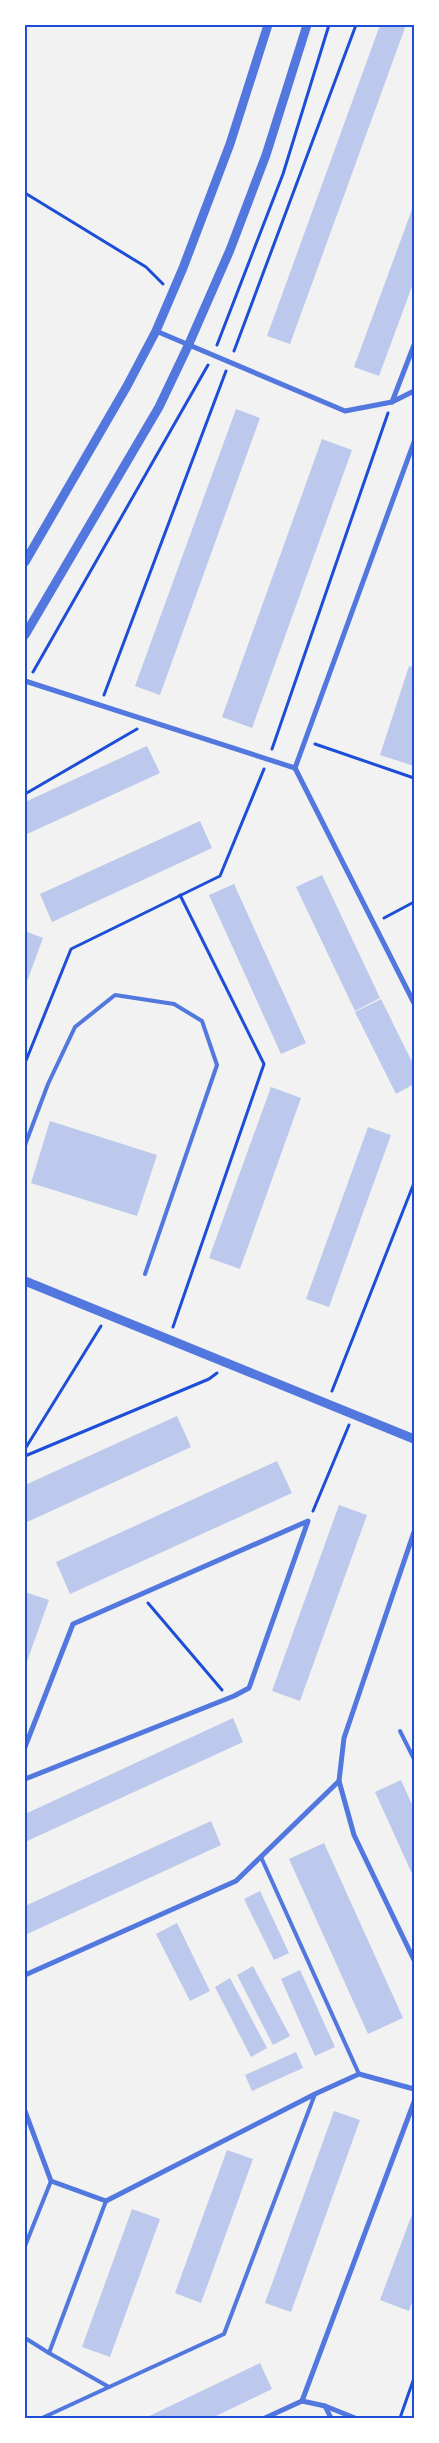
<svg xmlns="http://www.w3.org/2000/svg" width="439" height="2443" font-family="'Alegreya Sans',sans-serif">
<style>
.building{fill:#bdc9ec}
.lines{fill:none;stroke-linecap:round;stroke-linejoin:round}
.path{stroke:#1d4ed8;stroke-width:3}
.service{stroke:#5277de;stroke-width:4}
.minor{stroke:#5277de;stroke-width:5}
.tertiary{stroke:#5277de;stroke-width:9}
.neatline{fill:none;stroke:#1d4ed8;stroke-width:2}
</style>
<rect width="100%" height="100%" fill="#f2f2f2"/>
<g class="building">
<path d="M380,25H406L290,344L267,336Z"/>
<path d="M414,204V281L379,376L354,367Z"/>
<path d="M236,409L260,418L160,695L135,686Z"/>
<path d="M322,439L352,450L252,728L222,717Z"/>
<path d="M409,666L414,667V766L380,755Z"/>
<path d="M147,746L160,773L25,835V802Z"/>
<path d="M200,821L212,848L52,922L40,894Z"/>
<path d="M322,875L380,998L355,1011L296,887Z"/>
<path d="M234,884L306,1043L281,1054L209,895Z"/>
<path d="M25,931L43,938L25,987Z"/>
<path d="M381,999L414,1066V1084L396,1094L355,1012Z"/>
<path d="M271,1087L301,1098L240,1269L209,1258Z"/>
<path d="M50,1121L157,1155L137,1216L31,1183Z"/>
<path d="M368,1127L391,1135L329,1307L306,1299Z"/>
<path d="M177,1416L191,1447L25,1523V1485Z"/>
<path d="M277,1461L292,1493L70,1594L56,1562Z"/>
<path d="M339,1505L367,1515L300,1701L272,1691Z"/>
<path d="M25,1592L49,1600L25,1667Z"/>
<path d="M233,1718L243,1742L25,1842V1814Z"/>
<path d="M401,1780L414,1809V1878L375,1792Z"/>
<path d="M211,1821L221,1845L25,1935V1906Z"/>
<path d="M324,1843L403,2018L368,2034L289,1859Z"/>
<path d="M260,1891L289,1953L274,1960L244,1899Z"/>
<path d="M177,1923L210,1991L190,2001L156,1934Z"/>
<path d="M253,1966L290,2036L273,2045L237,1975Z"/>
<path d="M300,1970L335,2047L315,2056L281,1979Z"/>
<path d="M230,1978L267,2048L251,2057L215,1987Z"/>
<path d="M296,2052L303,2068L252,2091L245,2075Z"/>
<path d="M334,2111L360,2120L291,2312L265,2303Z"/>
<path d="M227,2150L253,2159L201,2303L175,2293Z"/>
<path d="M132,2209L160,2219L110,2357L82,2347Z"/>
<path d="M414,2209V2297L409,2311L380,2300Z"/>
<path d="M260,2363L272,2389L212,2418H145Z"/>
</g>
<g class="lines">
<g class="path">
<path d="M25,193L146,267L163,284"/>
<path d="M217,345L283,174L329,25"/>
<path d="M234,351L356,25"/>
<path d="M33,672L208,365"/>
<path d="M104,695L226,371"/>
<path d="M315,744L414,778"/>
<path d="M272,749L388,413"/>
<path d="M25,794L137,729"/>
<path d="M384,918L414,902"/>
<path d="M25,1063L71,949L220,876L264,769"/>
<path d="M173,1327L264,1064L180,895"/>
<path d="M332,1391L414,1183"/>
<path d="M25,1449L101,1326"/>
<path d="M25,1456L209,1379L217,1373"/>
<path d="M313,1511L349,1425"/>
<path d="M148,1603L222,1690"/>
<path d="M400,2418L414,2378"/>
</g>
<g class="service">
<path d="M25,1145L48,1084L75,1027L115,995L174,1004L202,1021L217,1065L145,1274"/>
<path d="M400,1731L414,1759"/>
<path d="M261,1857L359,2074"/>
<path d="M25,2246L51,2181"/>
<path d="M25,2338L49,2353L106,2201"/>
<path d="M49,2353L109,2387"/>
<path d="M42,2418L224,2334L315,2094"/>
</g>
<g class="minor">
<path d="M156,331L345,411L392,402L414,391"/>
<path d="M392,402L414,345"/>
<path d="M414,442L295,768L414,1003"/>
<path d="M25,681L295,768"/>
<path d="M414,1532L344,1738L339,1781L354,1835L414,1960"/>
<path d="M25,1747L73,1624L308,1521L249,1688L234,1696L25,1779"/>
<path d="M25,1975L236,1881L339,1781"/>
<path d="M25,2111L51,2181L106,2201L315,2094L359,2074L414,2089"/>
<path d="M302,2401L414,2102"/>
<path d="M325,2406L331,2418"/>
<path d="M265,2418L302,2401L325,2406L355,2418"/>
</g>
<g class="tertiary">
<path d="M25,562L127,386L156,331L183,268L230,144L268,25"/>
<path d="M25,635L159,407L188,346L230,250L266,155L307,25"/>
<path d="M25,1281L414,1439"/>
</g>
</g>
<rect width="439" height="2443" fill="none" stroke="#ffffff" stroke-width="52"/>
<rect x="26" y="26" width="387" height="2391" class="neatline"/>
</svg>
